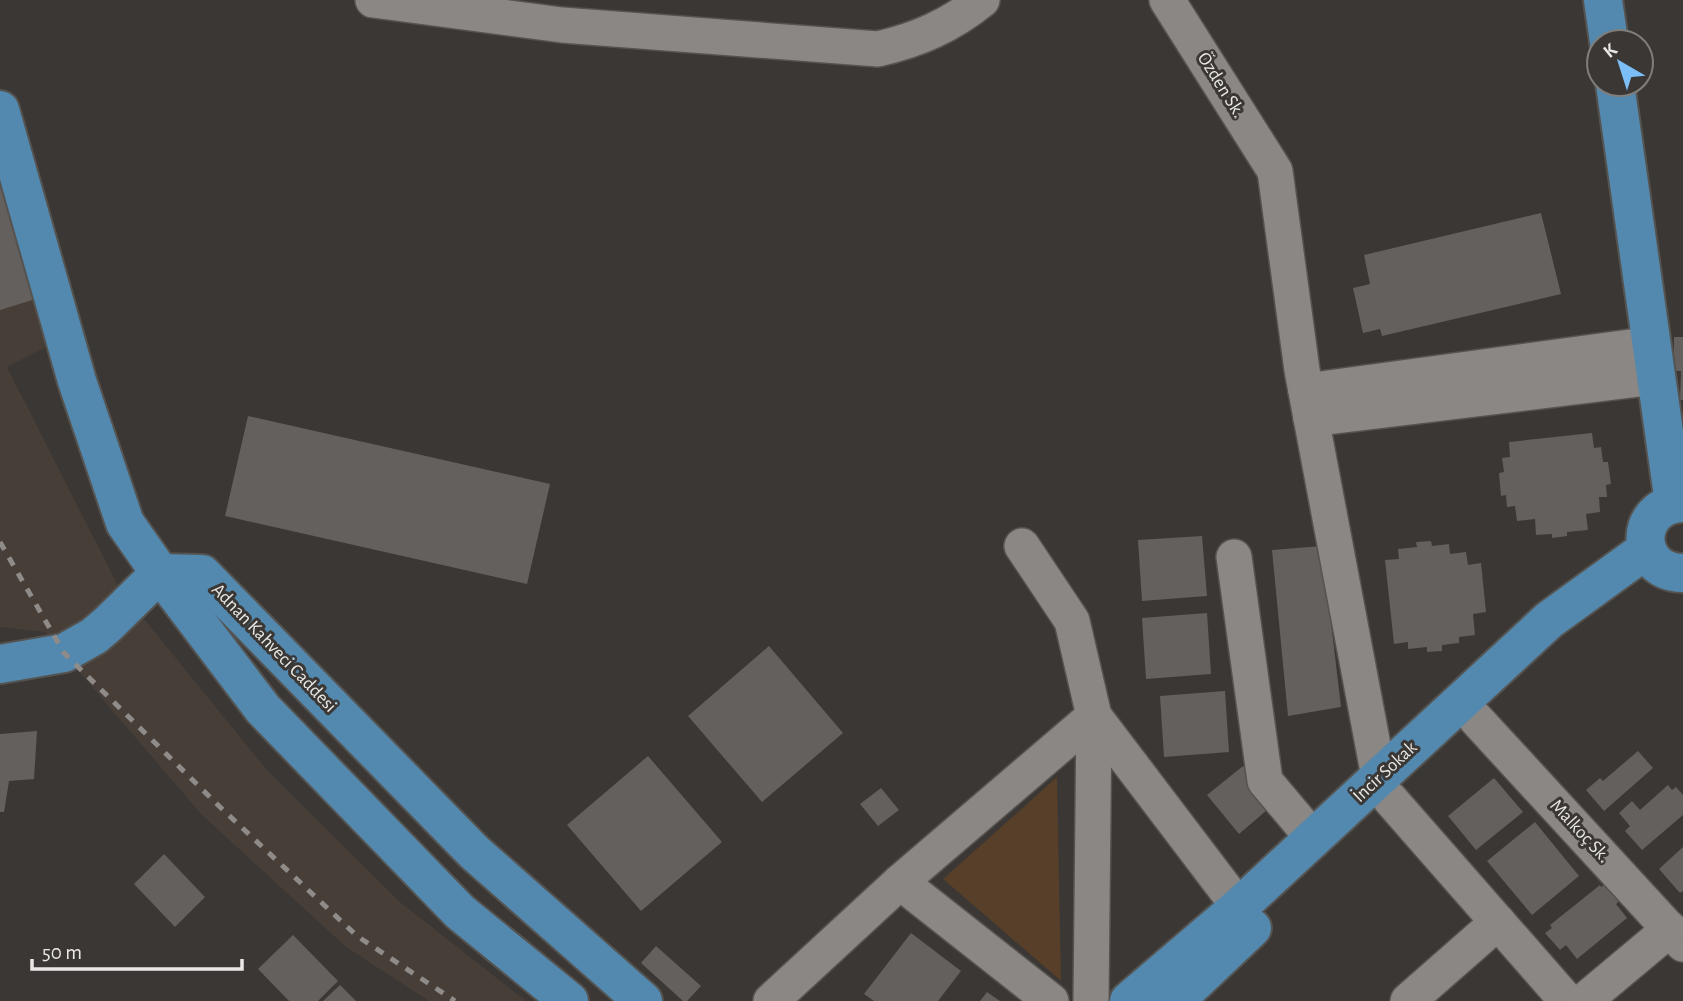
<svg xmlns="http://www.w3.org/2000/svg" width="1683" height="1001" font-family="'Alegreya Sans',sans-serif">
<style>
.built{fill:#473e38}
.green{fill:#573f29}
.building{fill:#64605d}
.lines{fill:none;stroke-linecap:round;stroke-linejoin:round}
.minor-casing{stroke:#555350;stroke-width:38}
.major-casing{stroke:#555350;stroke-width:42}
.minor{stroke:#8b8784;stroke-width:35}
.major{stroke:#5388af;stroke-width:38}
.rail{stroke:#8e8b89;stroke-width:5;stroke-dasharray:9 9;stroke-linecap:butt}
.labels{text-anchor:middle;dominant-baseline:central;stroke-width:6;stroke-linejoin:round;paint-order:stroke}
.street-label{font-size:19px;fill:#eae8e6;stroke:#3a3734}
</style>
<rect width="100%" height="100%" fill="#3a3734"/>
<path class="built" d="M0,122L65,337L7,367L119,588L266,769L400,902L526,1001H429L346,947L202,815L45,632L0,627Z"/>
<path class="green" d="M1057,777L1061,981L943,879Z"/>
<g class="building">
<path d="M0,153L42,297L0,310Z"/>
<path d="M1541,213L1561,294L1382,336L1380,329L1363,333L1353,288L1370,284L1364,255Z"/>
<path d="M1674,337H1683V400H1680L1681,371H1674Z"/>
<path d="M248,416L550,484L527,584L225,516Z"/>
<path d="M1592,433L1594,448L1601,447L1603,462H1608L1611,484L1606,485L1607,497H1599L1600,512L1586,514L1588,530L1567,532V536L1552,538V534L1536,535L1535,519L1517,521L1515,506L1507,507L1506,495L1501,496L1499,473L1504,472L1502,458L1510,457L1509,442Z"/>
<path d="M1202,536L1207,596L1142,601L1138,540Z"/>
<path d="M1431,541L1432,546L1449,544L1450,554L1466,552L1468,565L1481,563L1486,612L1473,614L1475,635L1459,637V643L1442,645V651L1427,652V647L1408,649V642L1394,644L1385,560L1399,559L1398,549L1417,547L1416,542Z"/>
<path d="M1322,546L1341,707L1288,716L1272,550Z"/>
<path d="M1207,613L1211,674L1146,679L1142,618Z"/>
<path d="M769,646L843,733L762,802L688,716Z"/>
<path d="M1225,691L1229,752L1164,757L1160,696Z"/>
<path d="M37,731L34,779L9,781L4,812H0V734Z"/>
<path d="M1638,751L1653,768L1604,811L1586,790L1600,778L1603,781Z"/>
<path d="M648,756L722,842L641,911L567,825Z"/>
<path d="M1243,766L1274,804L1239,834L1207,795Z"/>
<path d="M1494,778L1523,812L1476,850L1448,816Z"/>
<path d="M1668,785L1672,790L1676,787L1683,795V815L1642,850L1625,831L1630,826L1619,813L1632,801L1640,810Z"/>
<path d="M881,788L899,810L878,826L860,804Z"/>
<path d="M1535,822L1579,876L1532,915L1487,861Z"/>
<path d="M1683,847V891L1680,893L1659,869Z"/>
<path d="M164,854L205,897L175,927L134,884Z"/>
<path d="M1608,882L1622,899L1616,904L1627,918L1577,959L1566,945L1560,950L1545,933L1552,928L1550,925L1600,885L1601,887Z"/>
<path d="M911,933L961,971L938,1001H874L864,994Z"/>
<path d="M293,935L338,981L318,1001H289L258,969Z"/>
<path d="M656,946L701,986L687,1001H683L641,963Z"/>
<path d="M340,985L356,1001H323Z"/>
<path d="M987,992L1000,1001H980Z"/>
</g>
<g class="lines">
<defs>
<g id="minor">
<path d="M373,0L562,25L878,49C917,40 950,26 982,0"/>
<path d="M1167,0L1275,171L1302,370L1379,777"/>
<path d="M1306,391L1652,344"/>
<path d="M1311,419L1656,377"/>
<path d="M1022,546L1072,621L1094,716L1091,1001"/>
<path d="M1234,557L1265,781L1313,838"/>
<path d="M1476,719L1683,944"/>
<path d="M1390,799L1567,1001"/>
<path d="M900,882L1051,1001"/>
<path d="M771,1001L900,882L1094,716L1239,907"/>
<path d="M1408,1001L1498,922"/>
<path d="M1584,1001L1670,929"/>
</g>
<g id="major">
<path d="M1603,0L1609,42"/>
<path d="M1615,84L1674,503"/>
<path d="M0,110L77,381L125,523L160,573L263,709L460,912L569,1001"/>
<path d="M1683,503C1634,504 1632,572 1683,573"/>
<path d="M160,573L202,574L474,852L643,1001"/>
<path d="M0,664L64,653L94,636L108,624L160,573"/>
<path d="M1129,1001L1239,907L1549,620L1647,549"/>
<path d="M1175,1001L1252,928"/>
</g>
</defs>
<use href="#minor" class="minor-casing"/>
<use href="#major" class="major-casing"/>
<use href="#minor" class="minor"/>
<use href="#major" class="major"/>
<path class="rail" d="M0,542L64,653L219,806L357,936L455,1001"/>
</g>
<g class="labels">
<g class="street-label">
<text transform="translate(1221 85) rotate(58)">Özden Sk.</text>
<text transform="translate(274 648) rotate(46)">Adnan Kahveci Caddesi</text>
<text transform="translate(1385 772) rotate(-43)">İncir Sokak</text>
<text transform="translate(1580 831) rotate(47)">Malkoç Sk.</text>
</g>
</g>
<g transform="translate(1620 63) rotate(321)"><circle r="33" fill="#3a3734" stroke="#807e7b" stroke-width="2"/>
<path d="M0-5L12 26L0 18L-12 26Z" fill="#7bbef8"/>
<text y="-10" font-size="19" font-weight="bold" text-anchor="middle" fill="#eae8e6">K</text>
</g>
<path d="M32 959v10h210v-10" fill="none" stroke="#eae8e6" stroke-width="3.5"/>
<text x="42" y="959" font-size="21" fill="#eae8e6" stroke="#3a3734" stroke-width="5" paint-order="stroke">50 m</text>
</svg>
